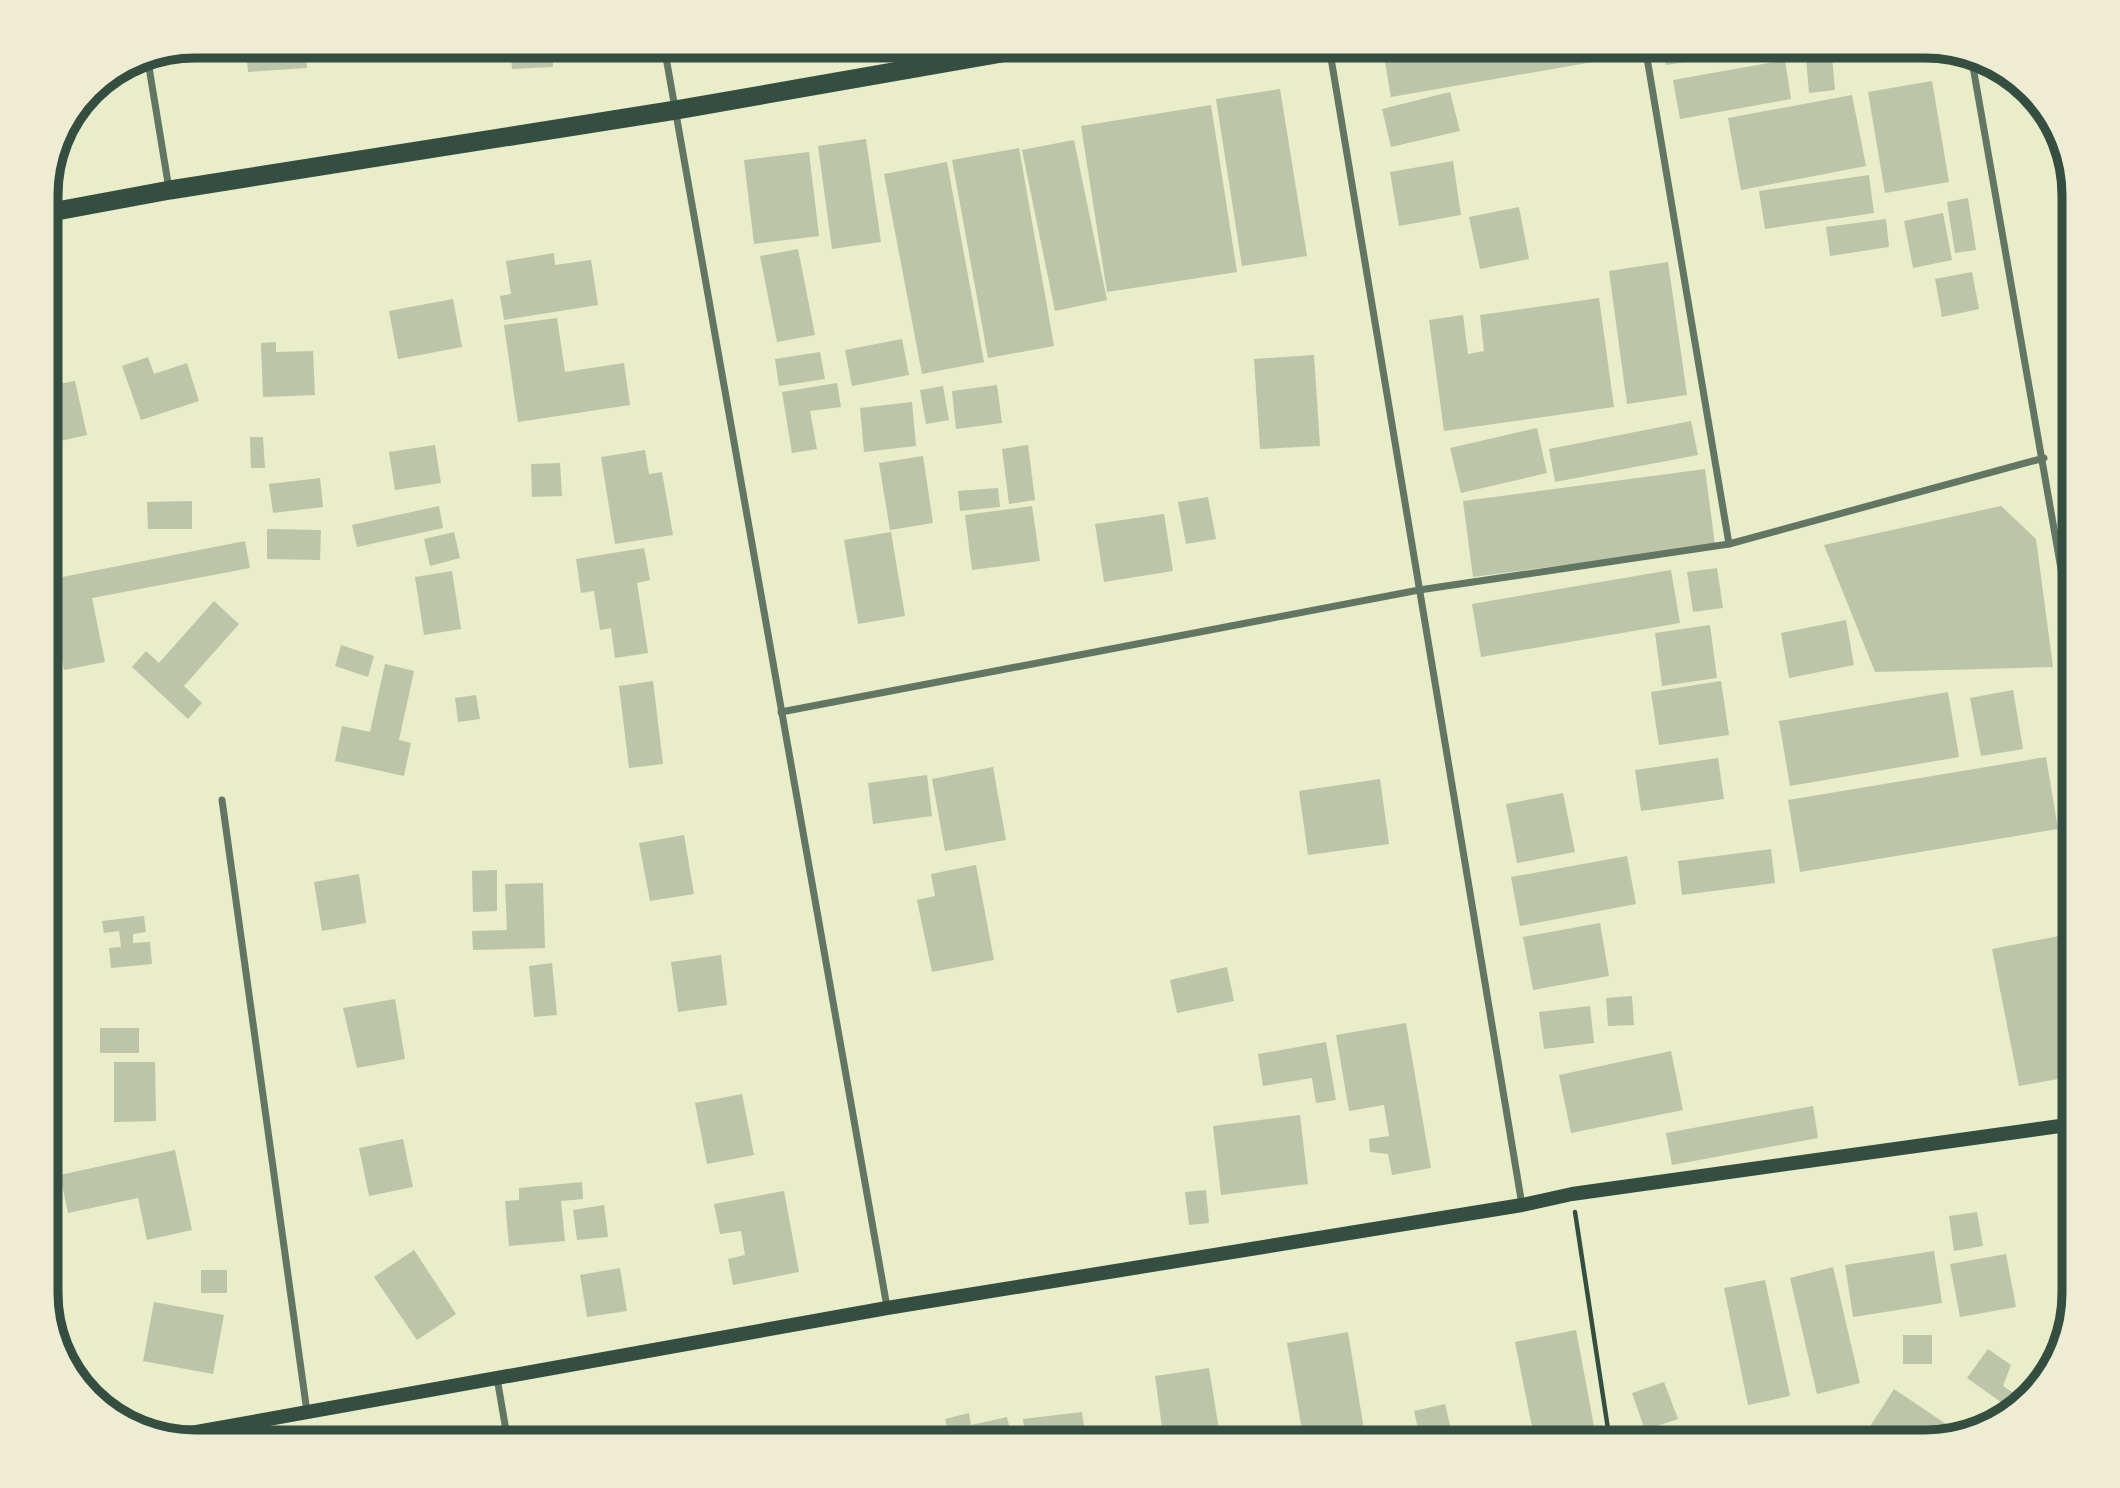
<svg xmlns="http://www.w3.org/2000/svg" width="2120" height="1488" font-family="'Fira Sans Condensed',sans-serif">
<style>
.building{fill:#bcc5a7}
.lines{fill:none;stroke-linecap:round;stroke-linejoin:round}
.path{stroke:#344e41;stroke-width:4.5}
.minor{stroke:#617663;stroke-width:7}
.secondary{stroke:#344e41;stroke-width:14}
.trunk{stroke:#344e41;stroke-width:19}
.rim{fill:none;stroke:#344e41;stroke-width:9}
</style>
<rect width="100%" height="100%" fill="#e9edc9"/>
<g class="building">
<path d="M246,46H305L307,68L248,72Z"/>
<path d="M510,46H552L553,67L512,69Z"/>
<path d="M1382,46H1637L1639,54L1391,97Z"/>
<path d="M1663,46H1781V48L1666,65Z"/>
<path d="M1832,56L1835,90L1809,93L1806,58Z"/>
<path d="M1785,60L1791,99L1680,119L1673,80Z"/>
<path d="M1932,81L1949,182L1885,193L1868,92Z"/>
<path d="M1280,89L1307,256L1242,266L1216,99Z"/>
<path d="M1450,92L1460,131L1391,147L1382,109Z"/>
<path d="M1852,95L1866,166L1741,190L1728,118Z"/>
<path d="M1211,105L1237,272L1107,292L1081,126Z"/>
<path d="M866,139L881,242L832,249L818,146Z"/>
<path d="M1074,140L1107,300L1055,311L1022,150Z"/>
<path d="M1019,148L1054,346L988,358L952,160Z"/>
<path d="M809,152L819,236L754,244L744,160Z"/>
<path d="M1453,161L1461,215L1399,226L1390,172Z"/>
<path d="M947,162L984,362L922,374L884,174Z"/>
<path d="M1869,175L1874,213L1765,229L1759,191Z"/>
<path d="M1968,198L1976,250L1955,253L1947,202Z"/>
<path d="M1519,207L1529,259L1480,269L1469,217Z"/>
<path d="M1943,213L1952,260L1913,268L1904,221Z"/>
<path d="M1886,219L1889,247L1830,256L1826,227Z"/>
<path d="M798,249L815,335L777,342L760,256Z"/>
<path d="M554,253L555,265L591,260L598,305L504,320L500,296L511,294L506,261Z"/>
<path d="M1668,262L1687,395L1627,404L1609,271Z"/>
<path d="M1972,272L1979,309L1942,317L1935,279Z"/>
<path d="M1599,298L1614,407L1444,431L1429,320L1463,315L1468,354L1484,351L1480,315Z"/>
<path d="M453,299L462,347L398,359L389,311Z"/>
<path d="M557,318L565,372L624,363L630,405L518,422L504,325Z"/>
<path d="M902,339L909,375L852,386L845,350Z"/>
<path d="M276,342V352L313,351L315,395L263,397L261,343Z"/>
<path d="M820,352L825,379L779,386L775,359Z"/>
<path d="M1314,355L1320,446L1260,449L1254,359Z"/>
<path d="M148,357L154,374L187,363L199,401L141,420L122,366Z"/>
<path d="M55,372L58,384L75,381L87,435L51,443L56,468L46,471V374Z"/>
<path d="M837,383L841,407L810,411L817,449L792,453L782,392Z"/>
<path d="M997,385L1002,423L956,429L952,391Z"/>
<path d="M943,386L949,420L926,424L920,390Z"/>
<path d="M912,402L916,446L864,452L860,408Z"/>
<path d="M1691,421L1698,455L1555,482L1549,449Z"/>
<path d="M1537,428L1547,473L1461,493L1450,448Z"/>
<path d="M250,437H263L265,468H251Z"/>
<path d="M435,445L441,483L395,490L389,452Z"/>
<path d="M1028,445L1035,500L1009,504L1002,449Z"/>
<path d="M645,450L649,474L662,472L673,535L615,544L601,457Z"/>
<path d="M923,456L933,523L890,530L879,463Z"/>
<path d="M560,463L562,496L532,497L531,464Z"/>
<path d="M1705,469L1715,545L1473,577L1463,501Z"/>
<path d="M320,478L323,507L273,513L269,484Z"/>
<path d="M998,488L1000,507L960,511L958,491Z"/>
<path d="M1208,497L1216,539L1186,544L1178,502Z"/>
<path d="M192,501V529H148L147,502Z"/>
<path d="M439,506L443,528L357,547L352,525Z"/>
<path d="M1032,506L1040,561L972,570L965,515Z"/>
<path d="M2001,506L2036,539L2053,667L1875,672L1824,545Z"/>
<path d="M1164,514L1173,571L1104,582L1095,524Z"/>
<path d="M52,522L56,547L46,549V523Z"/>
<path d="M267,529L321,530L320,560L267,559Z"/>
<path d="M454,532L460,558L430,566L424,539Z"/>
<path d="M891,532L905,616L858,624L844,540Z"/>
<path d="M245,541L250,568L92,598L105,662L64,670L47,580Z"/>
<path d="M644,548L650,580L637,583L648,653L615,658L611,628L600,630L594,591L581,593L576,559Z"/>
<path d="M1717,568L1723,608L1693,612L1687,572Z"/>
<path d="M1671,570L1680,623L1481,657L1472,604Z"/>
<path d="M452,571L461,629L424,635L415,577Z"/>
<path d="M214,601L239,624L184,686L202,703L188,719L132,667L146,651L159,663Z"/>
<path d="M1846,620L1854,665L1789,678L1781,633Z"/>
<path d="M1710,625L1717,678L1662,686L1655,633Z"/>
<path d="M341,645L374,656L368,677L335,666Z"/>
<path d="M385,664L414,671L399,740L411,743L404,776L335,761L342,726L370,732Z"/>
<path d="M653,681L663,764L629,768L619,686Z"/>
<path d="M1721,681L1729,735L1659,745L1651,692Z"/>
<path d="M2013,690L2023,749L1981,756L1970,698Z"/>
<path d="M1948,692L1959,757L1790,786L1779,721Z"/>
<path d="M476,695L480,719L458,722L455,698Z"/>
<path d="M46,712L61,721L50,741L46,739Z"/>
<path d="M46,756L61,765L46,791Z"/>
<path d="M2046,757L2058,829L1800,872L1788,800Z"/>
<path d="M1718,758L1724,799L1641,811L1635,770Z"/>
<path d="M993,767L1006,840L945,851L932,779Z"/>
<path d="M927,775L932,816L873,824L868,783Z"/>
<path d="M1380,779L1389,844L1308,855L1299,791Z"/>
<path d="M1563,793L1575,852L1517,863L1506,804Z"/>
<path d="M684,835L694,894L650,901L639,843Z"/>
<path d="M1771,849L1775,883L1682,895L1678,861Z"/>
<path d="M1627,856L1636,904L1520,926L1511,877Z"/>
<path d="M976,865L994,960L932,972L917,900L935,896L931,874Z"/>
<path d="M497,870V911L473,912L472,871Z"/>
<path d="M359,874L366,923L322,931L314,882Z"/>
<path d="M543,883L545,948L473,950L472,931L507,930L505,884Z"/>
<path d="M144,916L146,932L133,934V943L150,942L152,964L111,968L109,948L121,947L119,931L104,933L102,921Z"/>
<path d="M1600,923L1609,976L1533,990L1523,937Z"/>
<path d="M2074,933V1076L2019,1086L1992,949Z"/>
<path d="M721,955L727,1005L678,1012L671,962Z"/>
<path d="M552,963L557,1015L534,1017L529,966Z"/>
<path d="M1227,967L1234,1001L1177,1013L1170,980Z"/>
<path d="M1632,996L1634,1025L1608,1026L1606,998Z"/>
<path d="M395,999L405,1059L357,1068L343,1008Z"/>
<path d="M1590,1006L1594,1043L1544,1049L1539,1012Z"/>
<path d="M1406,1023L1431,1168L1392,1175L1388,1154L1370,1152L1369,1139L1389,1136L1384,1105L1349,1111L1336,1035Z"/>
<rect x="100" y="1028" width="39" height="25"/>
<path d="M1326,1042L1336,1100L1316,1103L1312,1078L1263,1086L1258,1054Z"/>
<path d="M1671,1051L1683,1110L1571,1133L1559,1075Z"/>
<path d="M114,1062H155L156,1121L114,1122Z"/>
<path d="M742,1094L754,1155L707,1164L695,1103Z"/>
<path d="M1813,1106L1818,1138L1672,1165L1666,1133Z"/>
<path d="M1300,1115L1308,1184L1221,1195L1213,1126Z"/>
<path d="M403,1139L413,1187L369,1196L359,1148Z"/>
<path d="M175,1150L192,1230L147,1240L138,1198L68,1213L60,1175Z"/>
<path d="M582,1182L583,1199L561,1201L565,1241L509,1246L505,1201L519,1200V1188Z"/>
<path d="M1206,1190L1209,1223L1189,1225L1185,1192Z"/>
<path d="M784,1191L799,1272L733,1285L728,1259L745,1255L741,1231L720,1234L714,1204Z"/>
<path d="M604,1205L608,1237L577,1240L573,1210Z"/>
<path d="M1977,1212L1983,1246L1954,1251L1949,1216Z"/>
<path d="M46,1217H49L57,1275L46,1276Z"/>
<path d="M414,1250L456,1314L417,1340L374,1277Z"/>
<path d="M1934,1251L1942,1303L1853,1317L1845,1265Z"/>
<path d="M2006,1254L2016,1307L1960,1317L1950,1264Z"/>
<path d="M1833,1267L1860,1383L1817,1394L1790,1278Z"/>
<path d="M620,1268L627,1311L587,1317L580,1275Z"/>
<rect x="201" y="1270" width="26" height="23"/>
<path d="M1765,1280L1790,1396L1748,1405L1724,1288Z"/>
<path d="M154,1302L224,1315L213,1374L143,1361Z"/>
<path d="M1576,1330L1597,1442H1535L1515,1342Z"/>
<path d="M1348,1332L1366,1442H1304L1287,1343Z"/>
<rect x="1903" y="1335" width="29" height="29"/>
<path d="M1988,1349L2011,1365L2003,1386L2024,1400L2012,1410L1967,1378Z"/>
<path d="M1209,1368L1221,1442H1164L1155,1376Z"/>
<path d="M1664,1382L1678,1419L1645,1430L1632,1393Z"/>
<path d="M1894,1389L1961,1434L1925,1442H1860Z"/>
<path d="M1445,1404L1454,1442H1421L1414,1411Z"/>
<path d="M1082,1412L1086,1442H1026L1023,1419Z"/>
<path d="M969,1413L971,1425L1007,1417L1013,1442H945L943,1436L949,1435L945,1419Z"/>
<path d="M932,1435L933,1442H895L894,1441Z"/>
</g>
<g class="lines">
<path class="path" d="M1575,1212L1610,1442"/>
<g class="minor">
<path d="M664,46L887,1307"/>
<path d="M1329,46L1522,1205"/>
<path d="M147,55L169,189"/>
<path d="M1972,61L2074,643"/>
<path d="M1729,544L2044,458"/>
<path d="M781,712L1419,590L1729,544L1645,46"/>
<path d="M222,800L307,1412"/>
<path d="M497,1378L508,1442"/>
</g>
<path class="secondary" d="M174,1436L887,1308L1522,1205L1572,1194L2074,1124"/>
<path class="trunk" d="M46,213L170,190L676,110L1041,46"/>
</g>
<path d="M0 0H2120V1488H0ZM195 58H1925A137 137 0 0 1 2062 195V1293A137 137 0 0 1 1925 1430H195A137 137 0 0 1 58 1293V195A137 137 0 0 1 195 58Z" fill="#eeecd3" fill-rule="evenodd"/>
<path class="rim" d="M195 58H1925A137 137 0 0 1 2062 195V1293A137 137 0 0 1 1925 1430H195A137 137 0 0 1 58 1293V195A137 137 0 0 1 195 58Z"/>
</svg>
